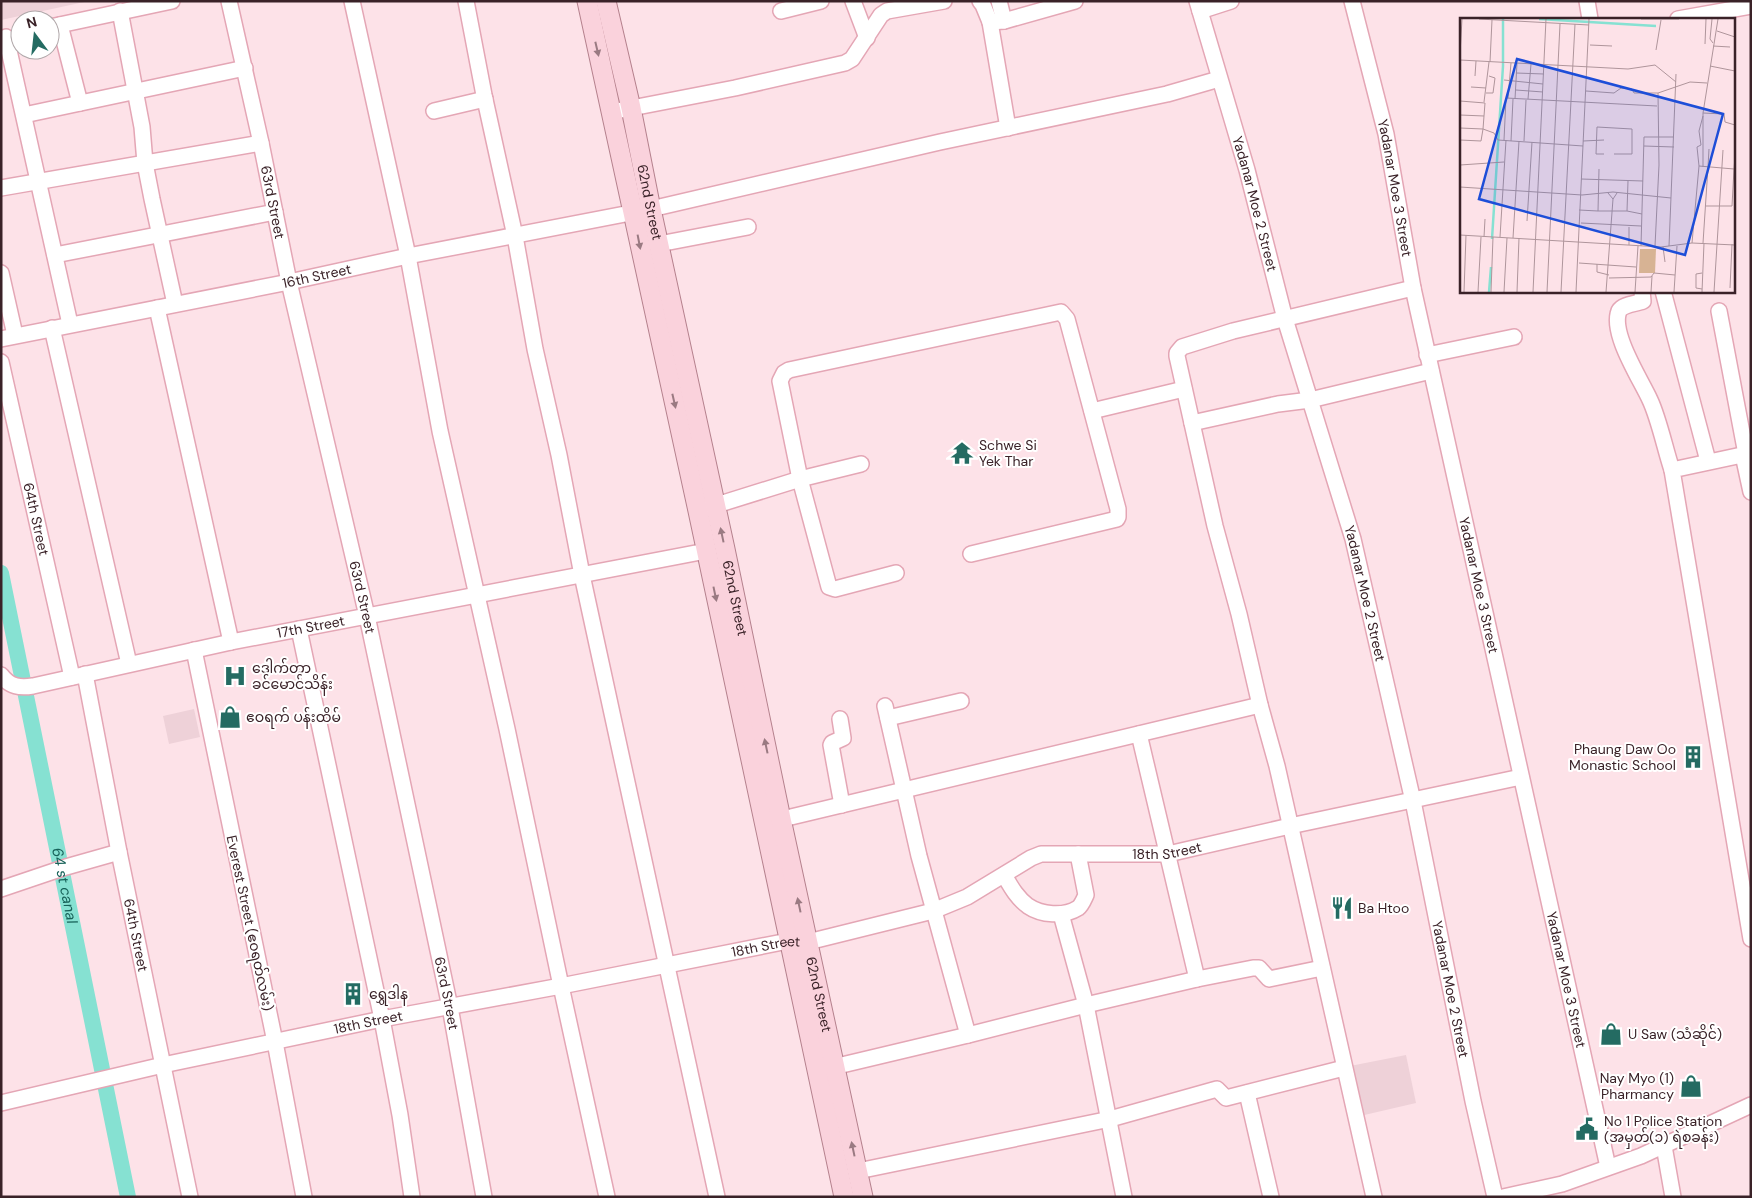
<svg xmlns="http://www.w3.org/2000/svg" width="1752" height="1198" font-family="'DM Sans','Noto Sans Myanmar',sans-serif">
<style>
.built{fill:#eed1d8}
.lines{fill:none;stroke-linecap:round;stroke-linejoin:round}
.canal{stroke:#86e1d2;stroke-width:16}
.minor-casing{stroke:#e4a6b5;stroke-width:18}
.major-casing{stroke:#b5818d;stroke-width:21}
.minor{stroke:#fff;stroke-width:15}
.major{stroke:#fad2dc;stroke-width:19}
.oneway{fill:#9a7a82}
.labels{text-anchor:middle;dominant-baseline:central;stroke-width:4;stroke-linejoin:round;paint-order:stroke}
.street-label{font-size:14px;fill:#3a2228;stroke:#fff}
.poi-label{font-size:14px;fill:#3a2228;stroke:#fff;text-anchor:start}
.water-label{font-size:15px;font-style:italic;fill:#176259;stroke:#fff}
.inset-river{fill:none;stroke:#86e1d2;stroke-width:2.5}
.inset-road{fill:none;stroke:#af959b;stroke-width:1}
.view{fill:#1d4ed8;fill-opacity:0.15;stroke:#1d4ed8;stroke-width:2.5}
.inset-edge{fill:none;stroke:#3a2228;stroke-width:2.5}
</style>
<rect width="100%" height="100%" fill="#fde2e8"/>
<g class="built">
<path d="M1,1H89L1,20Z"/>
<path d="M194,709L200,737L169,744L163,716Z"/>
<path d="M1406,1055L1416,1103L1360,1116L1350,1066Z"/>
</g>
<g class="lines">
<path class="canal" id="s1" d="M1,573L128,1197"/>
<defs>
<g id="minor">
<path id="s2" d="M229,1L261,143L289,282L367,616L450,1007L484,1197"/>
<path d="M352,1L408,256L440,431L507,729L561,986L607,1197"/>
<path d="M466,1L484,95L515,236L535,349L559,455L582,575L717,1197"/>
<path d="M853,1L867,38"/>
<path d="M980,1L983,5L990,22L1004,21L1075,1"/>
<path d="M999,1L1004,21"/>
<path id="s3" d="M1197,1L1247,170L1285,319L1353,539L1413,801L1473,1101L1495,1197"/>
<path id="s4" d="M1352,1L1386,134L1413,288L1608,1167"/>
<path d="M1587,1L1590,19"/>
<path d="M120,11L142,127L145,163L152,199L175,304"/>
<path d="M781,11L821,1"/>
<path d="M1200,11L1231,1"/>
<path d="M1678,19L1751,6"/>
<path d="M990,22L1008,128"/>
<path d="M60,25L80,103"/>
<path d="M50,27L172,1"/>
<path d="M6,37L70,324"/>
<path d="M434,111L485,99"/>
<path d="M611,112L735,88L845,63L852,59L881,15L887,11L944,1"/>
<path d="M24,115L245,68"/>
<path d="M1,188L261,143"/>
<path d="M659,244L748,227"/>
<path d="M55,255L275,212"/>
<path d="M1,273L15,335"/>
<path d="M1642,291L1643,301C1636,304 1623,304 1619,311C1610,333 1641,380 1650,400C1659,419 1665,449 1672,470"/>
<path d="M1663,291L1708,461"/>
<path d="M157,308L231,642"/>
<path d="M1719,311L1746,454"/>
<path d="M52,328L129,664"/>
<path id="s5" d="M1,339L289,282L408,256L651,209L940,142L1167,94L1219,79"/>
<path d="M1427,355L1514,337"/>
<path id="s6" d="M1,362L72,677"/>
<path d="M1092,411L1184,389"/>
<path d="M1192,423L1278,404L1310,400L1431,371"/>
<path d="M1751,453L1672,470L1751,939"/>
<path d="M1743,455L1751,492"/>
<path d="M707,508L800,479L861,464"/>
<path d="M896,573L835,589L829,587L800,479L780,381L784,373L789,370L1061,312L1067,319L1118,509V517L1117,519L971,554"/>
<path d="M299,629L382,1019L400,1115L412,1197"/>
<path d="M194,650L275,1042L304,1197"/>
<path id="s7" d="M85,674L119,852L190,1197"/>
<path id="s8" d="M1,675C10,687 20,688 33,686L231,642L706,551"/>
<path d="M885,706L919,856L968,1035L1086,1005L1197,979L1139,734"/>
<path d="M888,718L961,701"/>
<path d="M840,719L843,738L832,743L831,745L842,805"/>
<path d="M770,822L1260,705"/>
<path d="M1004,875C1011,887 1017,898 1028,906C1041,915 1064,917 1078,908C1082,905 1084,899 1086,895L1078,854"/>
<path d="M1,889L66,867L119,852"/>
<path d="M1061,914L1086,1005L1124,1197"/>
<path d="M1197,979L1253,968H1259L1269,979L1322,968"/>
<path d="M825,1069L968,1035"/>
<path d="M1247,1093L1271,1197"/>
<path id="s9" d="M1,1103L163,1065L382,1019L561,986L788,941L808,942L933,911L967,897L1031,858L1041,854H1168L1290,826L1521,777"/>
<path d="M1664,1146L1673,1197"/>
<path d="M858,1171L1110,1119L1217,1089L1226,1098L1344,1068"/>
<path d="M1374,1197L1277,766L1260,705L1239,614L1215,526L1177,356V353L1182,347L1233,331L1413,288"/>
<path d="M1503,1197L1562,1184L1641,1156L1751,1105"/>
</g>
<g id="major">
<path d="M587,1L698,511L844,1197"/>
<path id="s10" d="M606,1L631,108L651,209L725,549L781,819L863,1197"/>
</g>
</defs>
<use href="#minor" class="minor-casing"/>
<use href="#major" class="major-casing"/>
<use href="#minor" class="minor"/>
<use href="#major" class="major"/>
</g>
<defs><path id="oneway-solid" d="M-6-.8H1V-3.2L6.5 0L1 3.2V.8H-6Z" transform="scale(1.25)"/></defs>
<g class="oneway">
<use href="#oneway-solid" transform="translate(597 49) rotate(77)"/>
<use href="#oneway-solid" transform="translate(639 242) rotate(79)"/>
<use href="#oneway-solid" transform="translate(674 401) rotate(77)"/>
<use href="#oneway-solid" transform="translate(722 535) rotate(-102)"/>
<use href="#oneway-solid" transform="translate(715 594) rotate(78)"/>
<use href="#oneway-solid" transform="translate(766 746) rotate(-102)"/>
<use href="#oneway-solid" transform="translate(799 905) rotate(-102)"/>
<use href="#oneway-solid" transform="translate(853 1149) rotate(-102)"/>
</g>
<defs>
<symbol id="temple-bare" viewBox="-9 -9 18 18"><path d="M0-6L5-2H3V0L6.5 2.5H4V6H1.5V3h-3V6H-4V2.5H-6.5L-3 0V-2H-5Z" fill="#246b62" stroke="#fff" stroke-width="2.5" paint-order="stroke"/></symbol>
<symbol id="hospital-bare" viewBox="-9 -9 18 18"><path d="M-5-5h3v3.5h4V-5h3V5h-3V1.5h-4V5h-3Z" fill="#246b62" stroke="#fff" stroke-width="2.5" paint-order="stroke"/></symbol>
<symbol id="shop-bare" viewBox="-9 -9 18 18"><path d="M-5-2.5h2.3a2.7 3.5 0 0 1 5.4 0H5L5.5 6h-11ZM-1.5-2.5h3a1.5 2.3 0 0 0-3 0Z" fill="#246b62" stroke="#fff" stroke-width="2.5" paint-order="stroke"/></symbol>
<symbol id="building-bare" viewBox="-9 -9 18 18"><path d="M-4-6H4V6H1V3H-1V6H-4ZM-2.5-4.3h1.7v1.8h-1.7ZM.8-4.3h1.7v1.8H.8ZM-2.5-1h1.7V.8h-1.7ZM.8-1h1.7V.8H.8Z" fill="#246b62" stroke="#fff" stroke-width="2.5" paint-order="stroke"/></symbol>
<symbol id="restaurant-bare" viewBox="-9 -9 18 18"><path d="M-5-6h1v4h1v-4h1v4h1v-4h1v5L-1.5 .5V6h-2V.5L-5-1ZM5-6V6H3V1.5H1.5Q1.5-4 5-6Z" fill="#246b62" stroke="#fff" stroke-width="2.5" paint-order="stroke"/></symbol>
<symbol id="civic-bare" viewBox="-9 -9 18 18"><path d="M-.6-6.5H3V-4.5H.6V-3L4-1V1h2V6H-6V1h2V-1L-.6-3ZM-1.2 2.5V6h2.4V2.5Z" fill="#246b62" stroke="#fff" stroke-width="2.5" paint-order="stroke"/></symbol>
</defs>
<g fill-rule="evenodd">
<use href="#temple-bare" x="946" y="437" width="32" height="32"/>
<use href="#hospital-bare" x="219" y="660" width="32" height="32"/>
<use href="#shop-bare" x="214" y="701" width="32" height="32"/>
<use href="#building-bare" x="1677" y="741" width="32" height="32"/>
<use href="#restaurant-bare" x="1326" y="892" width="32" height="32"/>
<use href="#building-bare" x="337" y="978" width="32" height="32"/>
<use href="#shop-bare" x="1595" y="1018" width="32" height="32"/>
<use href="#shop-bare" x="1675" y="1070" width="32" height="32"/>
<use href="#civic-bare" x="1571" y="1113" width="32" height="32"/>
</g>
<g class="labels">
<g class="street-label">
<text stroke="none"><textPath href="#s4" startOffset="192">Yadanar Moe 3 Street</textPath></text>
<text stroke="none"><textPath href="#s2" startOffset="206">63rd Street</textPath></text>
<text stroke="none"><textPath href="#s10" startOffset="206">62nd Street</textPath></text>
<text stroke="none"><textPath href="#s3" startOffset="211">Yadanar Moe 2 Street</textPath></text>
<text stroke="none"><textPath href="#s5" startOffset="322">16th Street</textPath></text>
<text stroke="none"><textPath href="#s6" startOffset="161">64th Street</textPath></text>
<text stroke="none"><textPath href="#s4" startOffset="598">Yadanar Moe 3 Street</textPath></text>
<text stroke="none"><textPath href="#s3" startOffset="616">Yadanar Moe 2 Street</textPath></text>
<text stroke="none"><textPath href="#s2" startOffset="611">63rd Street</textPath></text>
<text stroke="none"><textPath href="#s10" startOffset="611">62nd Street</textPath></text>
<text stroke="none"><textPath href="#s8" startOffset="320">17th Street</textPath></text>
<text stroke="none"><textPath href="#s9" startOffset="1201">18th Street</textPath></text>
<text transform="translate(250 923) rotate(78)">Everest Street (ဧ၀ရတ်လမ်း)</text>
<text stroke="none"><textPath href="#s7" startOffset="266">64th Street</textPath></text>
<text stroke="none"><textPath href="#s9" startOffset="781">18th Street</textPath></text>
<text stroke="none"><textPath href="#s4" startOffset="1002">Yadanar Moe 3 Street</textPath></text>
<text stroke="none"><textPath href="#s3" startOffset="1021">Yadanar Moe 2 Street</textPath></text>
<text stroke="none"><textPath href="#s2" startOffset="1016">63rd Street</textPath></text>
<text stroke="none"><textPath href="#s10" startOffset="1016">62nd Street</textPath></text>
<text stroke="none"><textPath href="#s9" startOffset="376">18th Street</textPath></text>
</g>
<g class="poi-label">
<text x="979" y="445">Schwe Si<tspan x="979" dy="16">Yek Thar</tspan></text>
<text x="252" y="668">ဒေါက်တာ<tspan x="252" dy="16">ခင်မောင်သိန်း</tspan></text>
<text x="246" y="717">ဧဝရက် ပန်းထိမ်</text>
<text x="1676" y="749" text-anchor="end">Phaung Daw Oo<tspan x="1676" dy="16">Monastic School</tspan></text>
<text x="1358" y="908">Ba Htoo</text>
<text x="369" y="994">ရွှေဒါန</text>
<text x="1628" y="1034">U Saw (သံဆိုင်)</text>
<text x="1674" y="1078" text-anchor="end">Nay Myo (1)<tspan x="1674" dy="16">Pharmancy</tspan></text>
<text x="1604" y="1121">No 1 Police Station<tspan x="1604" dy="16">(အမှတ်(၁) ရဲစခန်း)</tspan></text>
</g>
<g class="water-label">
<text stroke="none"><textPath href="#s1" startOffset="319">64 st canal</textPath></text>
</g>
</g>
<g transform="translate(1460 18)">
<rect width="275" height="275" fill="#fde2e8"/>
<path d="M180,231H196L195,255H179Z" fill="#d7b394"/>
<path class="inset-river" d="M79,1L196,8M32,221L43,48V1M29,274L31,249"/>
<path class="inset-road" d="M19,1L129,7M181,1H219M252,1L250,21L253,25M257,13L275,19M245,26L246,1M130,27L152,28M253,28L270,29M196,32L201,2M0,36L2,1M0,42L168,51L195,47L216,64M30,44L32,2M250,48L275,53M56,55L84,56M15,58L16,43M44,62L83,66M11,69L26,70M56,72L83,74M126,73L154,75L161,70L172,71L174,75H198M26,75H33L35,60L29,58M48,80L51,45M55,81L57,45M68,81L71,46M0,83L25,85L23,111L34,115L38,122L123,128M24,84L29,44M243,95L264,96L265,104L275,107M0,97L24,98M0,110L23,111L21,123L0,122M44,122L46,80L197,88M51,123L53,81M64,123L66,82M123,123L144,122M184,128L214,129M144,136H136L137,109L172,111V136H154M0,147L44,144M239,148L237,129L241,127L239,113L243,98M243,149V95L258,1M248,149L249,131M139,151L138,193H167L168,163M121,161L183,163M0,169L122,177L153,174L211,180M148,175L153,181L157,175M246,188H272L274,151M119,192L138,193M167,193L182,196M67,203L72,124M121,205L181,208M0,217L201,229L232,225L275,227M24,219L25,201M40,219L46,122M53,220L59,123M232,225L239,148L274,151L275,139M243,225L248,149M169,227V209M181,228L184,119H214M195,228L199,147L198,75L230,64L247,65M209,228L216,56M203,229L205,244M119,245L176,249M137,246V254L149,257M149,260L191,259L194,255L215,257M270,270L272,226M242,271L236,270V256L242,255M4,274L6,217M18,274L21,219M31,274L33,219M44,274L47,220M57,274L59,220M73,274L86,1M87,274L100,6M101,274L115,6M116,274L129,1M146,274L153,181M175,274L178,228M191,274L192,258M214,274L217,228M242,274L244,225M254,274L263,132"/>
<path class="view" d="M57,41L263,96L225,237L19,181Z"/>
<rect width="275" height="275" class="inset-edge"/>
</g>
<rect width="1752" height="1198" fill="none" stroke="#3a2228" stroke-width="5"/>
<g transform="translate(35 35) rotate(345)"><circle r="24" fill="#ffffff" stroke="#b0a7a9"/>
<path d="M0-4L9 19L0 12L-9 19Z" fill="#246b62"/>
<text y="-8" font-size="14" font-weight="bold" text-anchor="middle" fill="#3a2228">N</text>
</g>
</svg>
